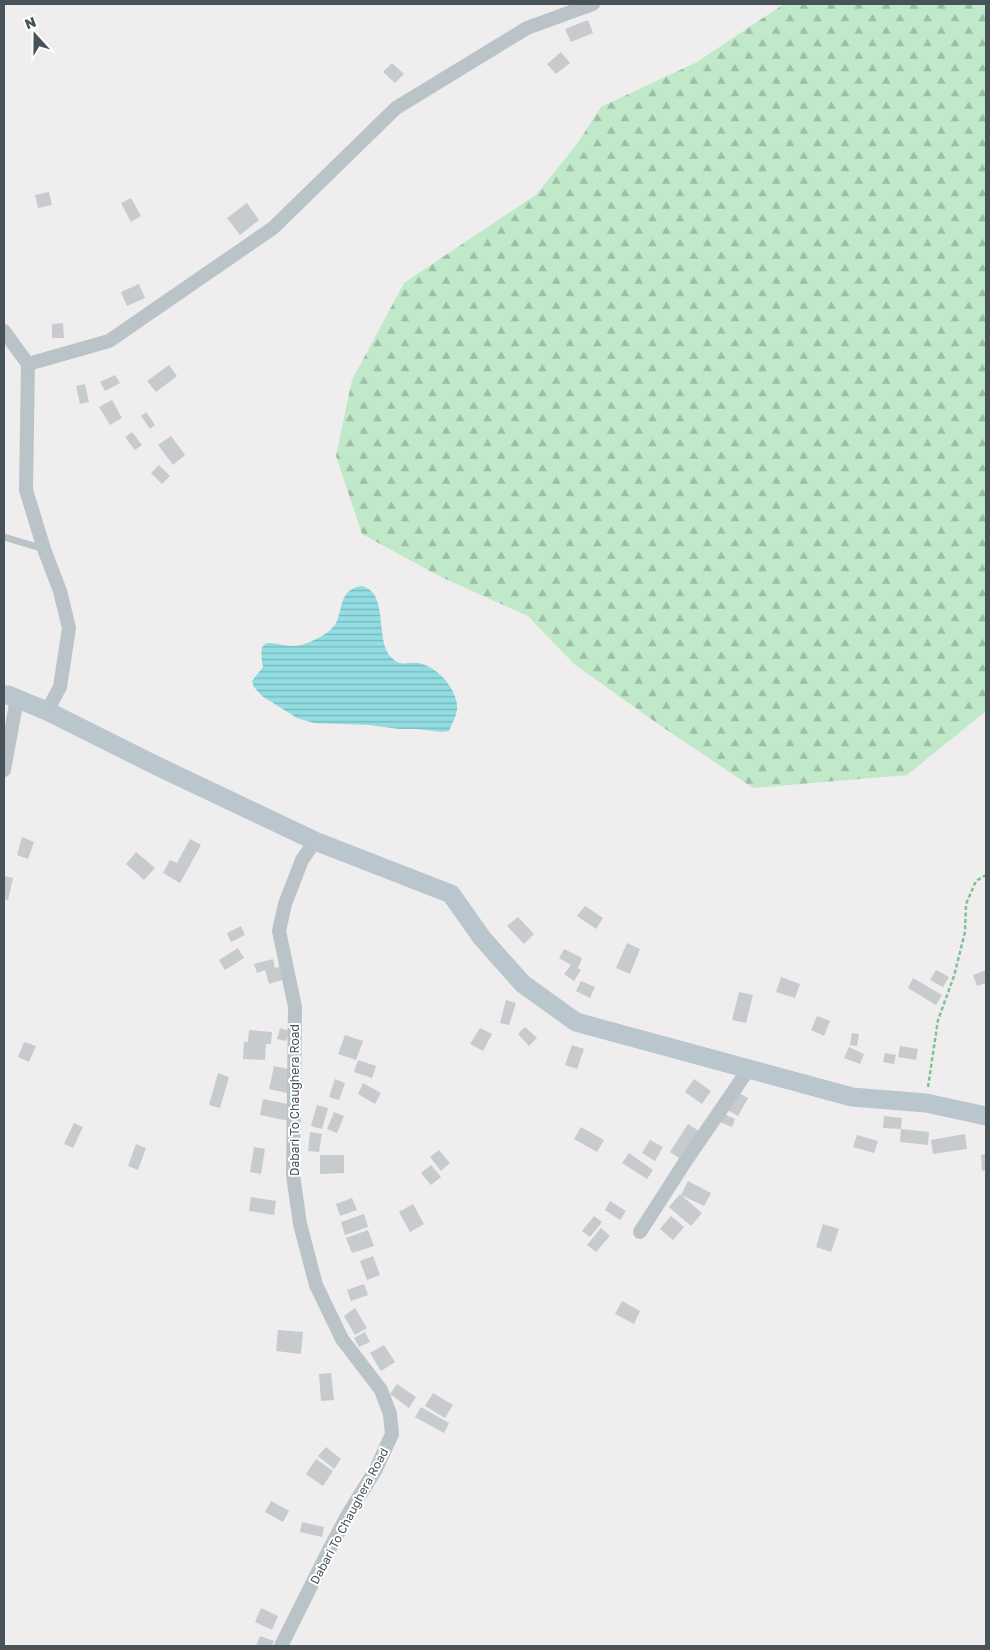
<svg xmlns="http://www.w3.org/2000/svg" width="990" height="1650" font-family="'Golos Text',sans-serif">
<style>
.forest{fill:url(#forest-firs)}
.water{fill:url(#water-rules)}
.building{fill:#c7cbce}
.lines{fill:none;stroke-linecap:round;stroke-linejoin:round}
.path{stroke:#7bc394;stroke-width:2.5;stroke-dasharray:4 2.5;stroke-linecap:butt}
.lane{stroke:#bac3c8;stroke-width:7}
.street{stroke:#bac3c8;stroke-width:14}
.secondary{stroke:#bac6cd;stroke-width:19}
.labels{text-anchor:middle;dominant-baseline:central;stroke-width:4;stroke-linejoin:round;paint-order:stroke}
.street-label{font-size:12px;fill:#475358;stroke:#fff}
</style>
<defs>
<pattern id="forest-firs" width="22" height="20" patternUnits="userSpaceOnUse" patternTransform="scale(1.25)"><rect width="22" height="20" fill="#bfe9c9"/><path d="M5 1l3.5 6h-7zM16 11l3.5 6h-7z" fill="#9dbfa6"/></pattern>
<pattern id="water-rules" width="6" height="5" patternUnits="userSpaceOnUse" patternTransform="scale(1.25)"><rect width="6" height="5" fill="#91dde1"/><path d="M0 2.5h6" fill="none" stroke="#78b6b9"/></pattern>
</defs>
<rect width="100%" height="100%" fill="#efeded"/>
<path class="forest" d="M784,4H986V711L907,775L753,788L661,726L574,664L528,616L439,576L362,534L336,456L352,380L404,283L537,194L577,144L601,107L697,62Z"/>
<path class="water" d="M361,586C389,591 375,638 390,656C401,669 409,660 422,664C439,668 459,692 457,710C456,717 451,725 449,731L442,732L417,729H399L369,725L314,723L297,718L262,696L254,687L252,681L263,667C256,631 273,646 294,646C302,646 313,641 320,637C326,634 334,628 337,621C343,606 340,590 361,586Z"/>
<g class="building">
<path d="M588,20L593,33L571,42L565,29Z"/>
<path d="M561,52L570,63L556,74L547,64Z"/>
<path d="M392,63L404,74L395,83L383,72Z"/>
<path d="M49,192L52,205L38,208L35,195Z"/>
<path d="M131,198L141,216L131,222L121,203Z"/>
<path d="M247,203L259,220L240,235L227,218Z"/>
<path d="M139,284L145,298L127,306L121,292Z"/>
<path d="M63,323L64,338H52V324Z"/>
<path d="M169,365L177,376L156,392L147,381Z"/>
<path d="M115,375L120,383L105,391L100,382Z"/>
<path d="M85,384L89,402L80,404L76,386Z"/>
<path d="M112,400L122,418L110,425L99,407Z"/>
<path d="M146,412L155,425L150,429L141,416Z"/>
<path d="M132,432L142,445L135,450L125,437Z"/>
<path d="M171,436L185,455L173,465L158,445Z"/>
<path d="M159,465L170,476L162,484L151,473Z"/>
<path d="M22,837L34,842L28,859L17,855Z"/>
<path d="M190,839L201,845L180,883L163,873L170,860L177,863Z"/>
<path d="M136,852L155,868L144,880L126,864Z"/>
<path d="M4,876L13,878L8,900L4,899Z"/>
<path d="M585,906L603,918L596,929L577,916Z"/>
<path d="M518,917L534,934L524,944L507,926Z"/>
<path d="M241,926L245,935L231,942L227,933Z"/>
<path d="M627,943L640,949L630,974L616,968Z"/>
<path d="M238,948L244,958L225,970L219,960Z"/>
<path d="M564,949L582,958L578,968L581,970L574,981L564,974L571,965L559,958Z"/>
<path d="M273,959L275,968L281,966L285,979L269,984L265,970L257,973L254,964Z"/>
<path d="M936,970L949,977L943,987L930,980Z"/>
<path d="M986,970V983L977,986L973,975Z"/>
<path d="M781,977L800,984L795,998L776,992Z"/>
<path d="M913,978L942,995L936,1005L908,988Z"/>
<path d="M581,981L595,987L590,998L576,991Z"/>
<path d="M739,992L753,995L746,1023L732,1020Z"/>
<path d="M506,1000L516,1003L509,1025L500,1023Z"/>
<path d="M817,1016L830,1021L824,1036L811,1030Z"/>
<path d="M525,1027L537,1038L529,1046L518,1034Z"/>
<path d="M280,1028L290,1031L286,1041L277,1039Z"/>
<path d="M480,1028L492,1034L483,1051L470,1044Z"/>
<path d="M249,1030L272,1032L271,1044H266L265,1060L243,1059L244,1042H248Z"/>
<path d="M852,1033L859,1034L857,1046L850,1045Z"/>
<path d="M345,1035L363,1041L356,1060L338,1054Z"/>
<path d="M24,1042L36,1046L29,1062L18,1057Z"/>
<path d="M572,1045L584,1049L577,1069L565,1065Z"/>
<path d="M900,1046L918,1049L916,1060L898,1057Z"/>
<path d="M849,1047L864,1054L860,1064L844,1058Z"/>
<path d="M885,1053L896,1055L894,1064L883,1062Z"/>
<path d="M358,1060L376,1066L372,1078L354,1072Z"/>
<path d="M274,1066L292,1070L287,1093L269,1089Z"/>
<path d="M218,1073L229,1077L220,1108L209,1105Z"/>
<path d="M335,1079L345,1083L339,1100L329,1097Z"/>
<path d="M694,1079L711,1091L702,1104L685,1092Z"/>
<path d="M363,1083L381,1093L375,1104L358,1094Z"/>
<path d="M734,1090L748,1098L738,1116L724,1108Z"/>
<path d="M263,1099L293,1105L289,1121L260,1115Z"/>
<path d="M317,1105L328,1108L322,1129L311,1126Z"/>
<path d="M718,1111L735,1119L732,1127L715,1120Z"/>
<path d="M334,1112L344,1116L337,1133L327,1129Z"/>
<path d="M884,1116L902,1118L901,1129L883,1128Z"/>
<path d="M74,1123L83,1127L73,1148L64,1144Z"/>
<path d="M688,1124L699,1131L681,1159L670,1152Z"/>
<path d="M581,1127L604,1140L597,1152L574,1139Z"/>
<path d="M901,1129L929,1132L928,1145L900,1142Z"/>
<path d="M310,1132L322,1134L319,1152L308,1151Z"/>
<path d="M965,1134L967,1149L933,1154L931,1140Z"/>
<path d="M857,1135L878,1141L874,1153L853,1147Z"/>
<path d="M650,1140L663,1147L655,1161L642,1153Z"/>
<path d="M136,1144L146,1148L138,1170L128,1166Z"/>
<path d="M254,1147L265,1149L261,1174L250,1172Z"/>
<path d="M439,1150L450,1163L441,1171L430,1157Z"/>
<path d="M629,1153L653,1170L647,1179L622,1163Z"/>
<path d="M986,1154V1170L982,1171L981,1155Z"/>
<path d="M320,1155H344V1173L320,1174Z"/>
<path d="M431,1165L441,1177L431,1185L421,1173Z"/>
<path d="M688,1181L711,1193L704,1206L681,1195L702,1213L691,1226L669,1207L680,1194L681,1195Z"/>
<path d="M251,1197L276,1201L274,1215L249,1211Z"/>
<path d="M352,1198L357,1210L340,1216L336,1204Z"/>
<path d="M610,1201L626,1211L620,1220L605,1210Z"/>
<path d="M413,1204L424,1224L410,1232L399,1212Z"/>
<path d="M364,1214L368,1227L345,1235L341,1222Z"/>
<path d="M594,1216L602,1222L590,1237L582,1231Z"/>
<path d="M671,1216L684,1227L673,1240L660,1229Z"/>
<path d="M823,1224L839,1229L831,1252L816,1247Z"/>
<path d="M601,1228L610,1236L596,1252L587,1245Z"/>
<path d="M368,1230L374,1246L352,1253L346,1238Z"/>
<path d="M373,1256L380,1275L367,1280L360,1261Z"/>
<path d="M364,1284L368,1295L351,1301L347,1290Z"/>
<path d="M622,1301L640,1311L634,1324L615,1314Z"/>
<path d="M355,1308L367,1328L355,1335L344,1316Z"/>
<path d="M278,1330L303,1332L301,1354L276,1351Z"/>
<path d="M365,1332L370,1342L359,1347L354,1338Z"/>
<path d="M384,1345L395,1362L381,1371L370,1353Z"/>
<path d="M331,1373L334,1400L321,1401L319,1374Z"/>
<path d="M397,1384L416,1397L409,1408L390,1394Z"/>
<path d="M433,1393L453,1405L445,1418L425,1406Z"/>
<path d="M421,1407L449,1423L444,1433L415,1417Z"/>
<path d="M326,1447L341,1459L334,1469L318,1456Z"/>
<path d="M316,1459L333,1471L323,1486L306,1474Z"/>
<path d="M271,1501L289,1511L283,1522L265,1512Z"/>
<path d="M302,1522L324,1527L322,1537L300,1532Z"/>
<path d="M261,1608L278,1616L272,1630L255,1622Z"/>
<path d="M260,1636L274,1641L272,1646H256Z"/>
</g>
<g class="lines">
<path class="path" d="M928,1087L938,1020L954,976L965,932L966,904L976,881L986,875"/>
<path class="lane" d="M4,537L44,549"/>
<g class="street">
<path d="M4,331L28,364L26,490L44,549L60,591L69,628L60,687L47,711"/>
<path d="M28,364L109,341L273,228L396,108L527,28L593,4"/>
<path d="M4,770L17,699"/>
<path d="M640,1232L685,1162L748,1070"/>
<path d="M281,1646L327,1554L347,1516L376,1469L392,1434L390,1414L381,1390L342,1339L316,1285L300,1224L293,1175L295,1007L279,931L285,904L302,860L315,841"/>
</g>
<path class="secondary" d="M4,695H8L47,711L157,766L315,841L451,894L482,938L523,984L576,1022L852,1097L926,1103L986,1116"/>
</g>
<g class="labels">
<g class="street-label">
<text transform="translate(294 1100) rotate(-90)">Dabari To Chaughera Road</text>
<text transform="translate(349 1516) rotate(-62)">Dabari To Chaughera Road</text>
</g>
</g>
<rect width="990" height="1650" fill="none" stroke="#475358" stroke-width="10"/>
<g transform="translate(35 35) rotate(339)" stroke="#ffffff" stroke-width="4" paint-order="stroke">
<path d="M0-4L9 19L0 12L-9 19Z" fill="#475358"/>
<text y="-8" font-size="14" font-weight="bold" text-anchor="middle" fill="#475358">N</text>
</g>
</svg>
